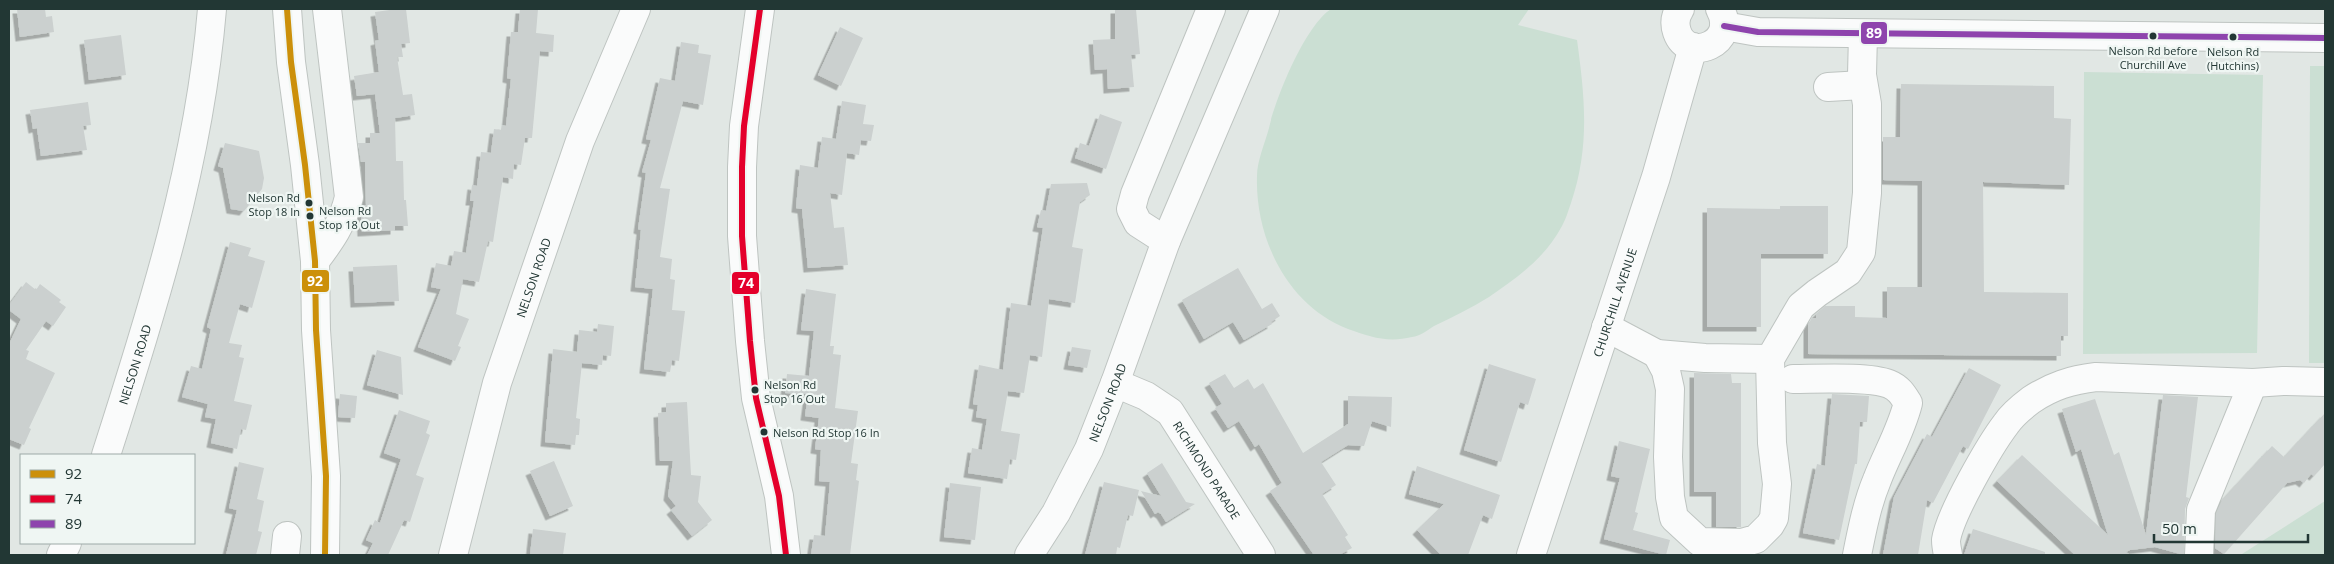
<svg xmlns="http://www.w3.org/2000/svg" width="2334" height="564" font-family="'Open Sans',sans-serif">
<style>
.green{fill:#cbdfd3}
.building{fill:#cbd0cf;filter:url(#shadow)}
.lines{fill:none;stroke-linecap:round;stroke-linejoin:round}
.minor-casing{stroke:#bec4c1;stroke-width:30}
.minor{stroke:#fafbfb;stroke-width:28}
.bus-1-casing{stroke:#eff6f3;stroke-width:10}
.bus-2-casing{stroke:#eff6f3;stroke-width:10}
.bus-3-casing{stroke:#eff6f3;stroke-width:10}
.bus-1{stroke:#cc900a;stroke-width:6}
.bus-2{stroke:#e4002b;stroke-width:6}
.bus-3{stroke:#8e44ad;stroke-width:6}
.bus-dot{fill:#223734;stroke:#eff6f3;stroke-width:2}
.labels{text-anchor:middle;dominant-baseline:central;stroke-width:4.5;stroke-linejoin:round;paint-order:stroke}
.bus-label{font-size:11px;fill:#223734;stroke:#eff6f3;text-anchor:start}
.street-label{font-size:12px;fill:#223734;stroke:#eff6f3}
.line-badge{stroke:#eff6f3;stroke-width:2}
.badge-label{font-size:14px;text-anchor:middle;font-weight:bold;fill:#fff}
</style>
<defs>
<filter id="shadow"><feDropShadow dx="-4.5" dy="4.5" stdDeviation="0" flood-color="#0004"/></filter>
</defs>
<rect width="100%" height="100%" fill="#e1e7e4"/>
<g class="green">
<path d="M1331,9H1529L1518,25L1577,40C1585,98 1590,147 1571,203C1568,211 1566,219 1562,226C1545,258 1518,277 1489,297C1471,308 1453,317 1434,326C1428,330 1420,336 1412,337C1388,343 1370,337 1348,329C1288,306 1255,239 1257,176C1257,161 1265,143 1269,128C1276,97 1305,26 1331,9Z"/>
<path d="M2310,66H2325V363H2309Z"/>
<path d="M2084,72L2263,75L2257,353L2083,354Z"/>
<path d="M2325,501V555L2242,554Z"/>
</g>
<g class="building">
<path d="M17,9H45L46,17L52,16L54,32L20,37Z"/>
<path d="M397,9H406L410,43L401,44L403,57H397L403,95L412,94L415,115L395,118L396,161H403L404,200H406L408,226H395V230L362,232L361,212L363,205H366L365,162H361L358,143H370V133H380L375,94L357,96L354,76L379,72L375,41L379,40L375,12Z"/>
<path d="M520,9H538L536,33L554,35L553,52L540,51L532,138H525L521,165L514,164L513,179L503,177L493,242L488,241L479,282L463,279L456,314L469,319L458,346L461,347L455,361L418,347L441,289L431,287L436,263L451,266L454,251L466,253L474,201H470L472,185L477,186L481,152L491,153L494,129L501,130L502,125L506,126L511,79L507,78L511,32H518Z"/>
<path d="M1115,9H1136L1140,54L1131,55L1134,87L1108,89L1107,69L1095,70L1093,40L1115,39Z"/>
<path d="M840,27L863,38L841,86L818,75Z"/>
<path d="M121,35L126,75L89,80L84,40Z"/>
<path d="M681,42L699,45L698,53L711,55L703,105L683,101L660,188L670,189L660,257L672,259L670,279L675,280L672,310L685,311L679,361L672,360L670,372L644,369L653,289L635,287L641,230L638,229L646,173L642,172L651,140L646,139L660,78L675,81Z"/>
<path d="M1901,84L2054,86V118L2071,119L2069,185L1983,182L1984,292L2068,293V336H2061V356L1808,354V324L1812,318H1816V314L1825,306H1855V317L1887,318V287H1922V181L1883,180V137H1900Z"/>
<path d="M842,101L866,105L863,124L874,125L871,141L861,140L859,155L847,153L842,195L830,193L834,228L844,227L848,265L808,268L802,209L796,208L800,165L818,168L822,137L836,139Z"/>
<path d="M88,102L91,125L83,126L87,150L41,156L37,128L33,129L30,110Z"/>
<path d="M1100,114L1122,122L1106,169L1075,158L1080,143L1089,146Z"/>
<path d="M225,143L259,151L264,178L262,189L244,211L231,209L223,168L218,166Z"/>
<path d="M1087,183L1090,195L1080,202L1072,247L1083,249L1075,303L1049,299L1042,357L1030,355L1024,393L1008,391L1001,431L1020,434L1016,460L1010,459L1007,479L968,473L972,448L982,450L987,419L976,417L978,405L973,404L979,365L1003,370L1011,303L1031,306L1043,228L1037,227L1041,210L1046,211L1051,184Z"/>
<path d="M1780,206H1828V254H1761V327H1707V208L1780,209Z"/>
<path d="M230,242L251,248L248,256L265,261L252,308L240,304L229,343L242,345L239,357L244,358L234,401L252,405L246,430L241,429L237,449L211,443L216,419L205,417L208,404L182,397L191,366L202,369L211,329L207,327Z"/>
<path d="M397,265L399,301L355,303L353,267Z"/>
<path d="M1238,268L1262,309L1272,303L1280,316L1271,322L1272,324L1244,340L1233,322L1204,339L1182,300Z"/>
<path d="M26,282L36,290L40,284L61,300L59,302L66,307L53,326L46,321L26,350L29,351L26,359L55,373L29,428L31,429L24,445L9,439V342H10L21,319L9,310V305Z"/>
<path d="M806,289L836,294L830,346H834L833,354L841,355L835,408L858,411L851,463L858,464L856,480L859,481L850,555H811L814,535L825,536L830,482L819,481L821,450L815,449L819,418L805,416L808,394L785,393L787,374L809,376L814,331L801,330Z"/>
<path d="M598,324L614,326L611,356L603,355L602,365L582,363L576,418L580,419L579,435H576L575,445L545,442L553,349L577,352L579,330L597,332Z"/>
<path d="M1072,347L1091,350L1087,368L1068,365Z"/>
<path d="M377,350L401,357L403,395L367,385Z"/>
<path d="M1489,364L1536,379L1528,405L1520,402L1501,462L1464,450Z"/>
<path d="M1969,368L2001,385L1968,449L1963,446L1933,503L1927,500L1918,555H1883L1894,497L1927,434L1932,437Z"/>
<path d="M1694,373L1731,374L1732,383H1741V527H1716V492H1694Z"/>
<path d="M1225,374L1234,388L1248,379L1254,389L1263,383L1303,453L1348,424V396L1392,397L1391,427L1372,421L1364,446L1348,445L1321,462L1336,485L1322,494L1348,535L1345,537L1352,548L1339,555H1314L1270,491L1282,483L1259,444L1255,447L1239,421L1228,428L1215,408L1222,404L1209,383Z"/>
<path d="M340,394L357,396L355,418L338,417Z"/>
<path d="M1832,394L1869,396L1867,422H1860L1857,464H1855L1839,540L1803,533L1817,464L1825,466Z"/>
<path d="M2163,395L2198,397L2186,497L2189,498L2185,509L2184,555L2155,547L2130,550L2126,552L2130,555H2075L1997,481L2022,455L2108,535L2081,449L2076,452L2062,409L2095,399L2114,455L2119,452L2146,535Z"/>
<path d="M687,402L691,475L701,476L698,502L712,520L692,536L671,510L676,506L668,496L673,461H660L658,413L666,412V403Z"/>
<path d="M399,410L430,421L426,433L430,435L416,475L424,478L410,522L404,520L388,555H367L373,543L366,540L375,520L380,523L401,459L384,453Z"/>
<path d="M2325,413V464L2314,476L2311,474L2304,483L2300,480L2287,483L2224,554L2215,548L2216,513L2222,500L2272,446L2284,457Z"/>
<path d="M1619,441L1650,449L1635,512L1638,513L1633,530L1670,540L1666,555L1604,539L1620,478L1611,476Z"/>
<path d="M554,461L573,506L550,516L530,471Z"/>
<path d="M239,462L264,468L257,499L264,501L258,531L262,532L256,555H226L237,510L229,508Z"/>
<path d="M1162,463L1186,502L1195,504L1166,522L1161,514L1158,512L1155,514L1141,491L1161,496L1147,473Z"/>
<path d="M1417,466L1500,495L1492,519L1483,515L1468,555H1441L1417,530L1444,504L1409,494Z"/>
<path d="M1104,482L1139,490L1133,516L1128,515L1120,548L1117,547L1116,555H1085Z"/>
<path d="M950,483L981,487L975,540L944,537Z"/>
<path d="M533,529L566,533L563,555H530Z"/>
<path d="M1973,529L2045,552V555H1964Z"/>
</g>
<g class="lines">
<defs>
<g id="minor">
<path d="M287,9L291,62L305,165L315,261L316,330L326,476L325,555"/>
<path d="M760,9L744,126L742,167V236L750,341L756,398L779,496L786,555"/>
<path d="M1680,9C1675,16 1674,23 1677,32C1688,64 1739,43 1720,9"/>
<path d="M1724,26L1758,32L2325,38"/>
<path d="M1828,87L1863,85"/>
<path d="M1166,241L1138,223L1131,209L1135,194L1211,9"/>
<path d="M315,261C331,240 343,223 349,197L327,9"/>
<path d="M1606,327L1657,354L1705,358L1770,359"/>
<path d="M1657,354L1666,371L1670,389L1668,457L1670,497L1674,518L1700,542L1742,543L1756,539L1770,525L1774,518L1777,484L1772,443L1770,359L1801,306L1817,293L1848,272L1861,252L1867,193V104L1862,75L1863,34"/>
<path d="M1793,379C1817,379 1868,376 1889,384C1899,388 1903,395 1908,403C1901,431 1887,454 1877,480C1867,504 1862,530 1857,555"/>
<path id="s1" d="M1115,383L1146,396L1170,412L1261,555"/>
<path id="s2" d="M106,455C153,309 199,163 212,9"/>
<path d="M61,555L67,543"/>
<path d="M285,555L287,536"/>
<path id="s3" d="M453,555L497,383L580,141L636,9"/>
<path id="s4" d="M1029,555L1056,513L1089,449L1115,383L1166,241L1265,9"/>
<path id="s5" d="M1531,555L1656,177L1693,47"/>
<path d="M1948,555C1947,550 1946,545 1946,540C1950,514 1990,445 2006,424C2012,415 2023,406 2031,400C2052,386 2071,380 2096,377L2253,383L2283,381L2325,382"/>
<path d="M2199,555L2201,510L2253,383"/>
</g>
</defs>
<use href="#minor" class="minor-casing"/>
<use href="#minor" class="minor"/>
<defs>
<path id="bus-1" d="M287,9L291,62L305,165L315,261L316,330L326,476L325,555"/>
<path id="bus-2" d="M760,9L744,126L742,167V236L750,341L756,398L779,496L786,555"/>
<path id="bus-3" d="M1724,26L1758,32L2325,38"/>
</defs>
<use href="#bus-1" class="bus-1-casing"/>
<use href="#bus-2" class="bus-2-casing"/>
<use href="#bus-3" class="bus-3-casing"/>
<use href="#bus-1" class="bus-1"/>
<use href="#bus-2" class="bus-2"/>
<use href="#bus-3" class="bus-3"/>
</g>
<g class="bus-dot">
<circle cx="2153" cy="36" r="4.5"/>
<circle cx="2233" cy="37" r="4.5"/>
<circle cx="309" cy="203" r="4.5"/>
<circle cx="310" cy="216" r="4.5"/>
<circle cx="755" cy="390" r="4.5"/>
<circle cx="764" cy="432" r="4.5"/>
</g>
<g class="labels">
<g class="bus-label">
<text x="2153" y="50" text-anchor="middle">Nelson Rd before<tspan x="2153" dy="14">Churchill Ave</tspan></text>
<text x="2233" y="51" text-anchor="middle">Nelson Rd<tspan x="2233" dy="14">(Hutchins)</tspan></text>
<text x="300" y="197" text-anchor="end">Nelson Rd<tspan x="300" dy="14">Stop 18 In</tspan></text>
<text x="319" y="210">Nelson Rd<tspan x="319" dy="14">Stop 18 Out</tspan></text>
<text x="764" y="384">Nelson Rd<tspan x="764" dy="14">Stop 16 Out</tspan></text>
<text x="773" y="432">Nelson Rd Stop 16 In</text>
</g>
<g class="street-label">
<text stroke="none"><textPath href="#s3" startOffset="289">NELSON ROAD</textPath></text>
<text stroke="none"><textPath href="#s5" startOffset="266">CHURCHILL AVENUE</textPath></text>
<text stroke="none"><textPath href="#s2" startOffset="95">NELSON ROAD</textPath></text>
<text stroke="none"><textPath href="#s4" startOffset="172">NELSON ROAD</textPath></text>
<text stroke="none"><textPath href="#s1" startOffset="131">RICHMOND PARADE</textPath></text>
</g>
</g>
<g class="line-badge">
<rect x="1860" y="21" width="28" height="24" rx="5" fill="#8e44ad"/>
<rect x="301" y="269" width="29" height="24" rx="5" fill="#cc900a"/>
<rect x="731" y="271" width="29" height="24" rx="5" fill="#e4002b"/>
</g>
<g class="badge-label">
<text x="1874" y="38">89</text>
<text x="315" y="286">92</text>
<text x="746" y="288">74</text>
</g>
<rect width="2334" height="564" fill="none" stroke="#223734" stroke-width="20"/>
<rect x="20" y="454" width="175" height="90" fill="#eff6f3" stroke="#9daaa7"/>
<rect x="30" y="470" width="25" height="8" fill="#cc900a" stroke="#9daaa7"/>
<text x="65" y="479" font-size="15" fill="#223734">92</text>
<rect x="30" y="495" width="25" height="8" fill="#e4002b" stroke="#9daaa7"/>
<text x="65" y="504" font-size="15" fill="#223734">74</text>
<rect x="30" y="520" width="25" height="8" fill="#8e44ad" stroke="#9daaa7"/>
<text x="65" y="529" font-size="15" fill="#223734">89</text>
<path d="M2154 534v8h154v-8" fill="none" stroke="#223734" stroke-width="2.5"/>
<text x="2162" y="534" font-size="15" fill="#223734" stroke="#eff6f3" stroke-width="4" paint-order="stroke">50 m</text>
</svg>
